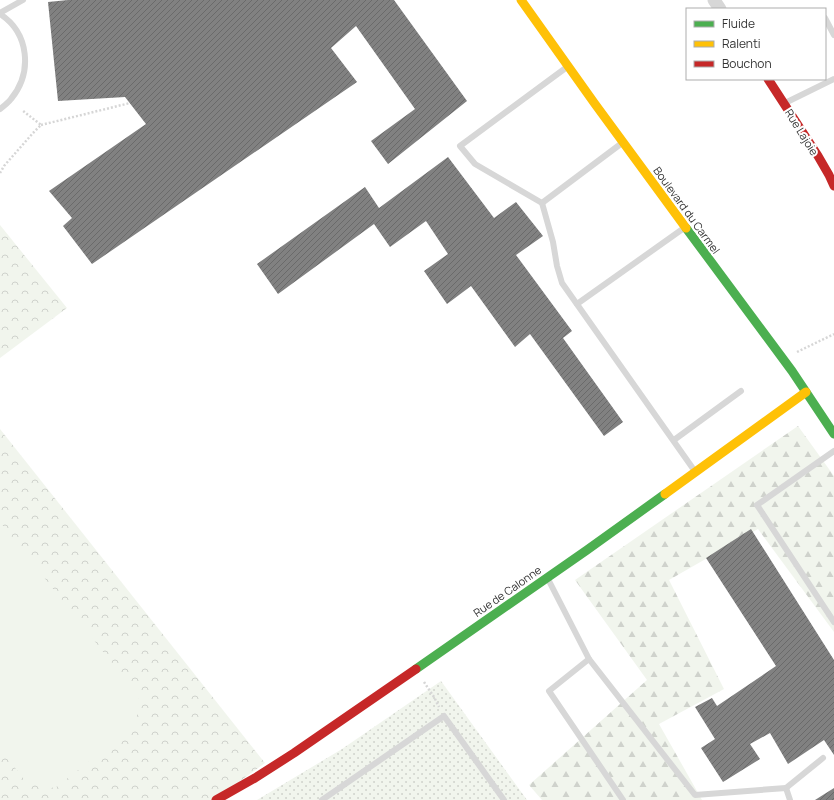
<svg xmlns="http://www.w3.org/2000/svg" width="834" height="800" font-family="Manrope,sans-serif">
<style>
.grass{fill:url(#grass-dots)}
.forest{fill:url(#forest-firs)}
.park{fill:url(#park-crowns)}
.pitch{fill:#f1f5ed}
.building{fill:url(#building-hatch)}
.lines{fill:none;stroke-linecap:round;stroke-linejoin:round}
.path{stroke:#d6d6d6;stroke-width:2.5;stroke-dasharray:2 2;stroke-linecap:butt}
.lane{stroke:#d7d7d7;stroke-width:6}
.street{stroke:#d7d7d7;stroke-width:13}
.fast{stroke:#4caf50;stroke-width:9}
.slow{stroke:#ffc107;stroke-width:9}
.jam{stroke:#c62828;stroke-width:9}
.labels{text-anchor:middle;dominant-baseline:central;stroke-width:4;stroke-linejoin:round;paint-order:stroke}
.street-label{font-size:11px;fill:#333;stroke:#fff}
</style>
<defs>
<pattern id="grass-dots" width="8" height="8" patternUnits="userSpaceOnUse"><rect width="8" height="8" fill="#f1f5ed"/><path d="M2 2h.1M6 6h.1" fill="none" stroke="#cfd2cc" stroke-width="1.8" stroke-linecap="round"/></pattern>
<pattern id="forest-firs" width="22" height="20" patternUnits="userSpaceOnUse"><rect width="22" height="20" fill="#f1f5ed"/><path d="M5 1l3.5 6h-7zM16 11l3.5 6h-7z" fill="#cfd2cc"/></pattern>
<pattern id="park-crowns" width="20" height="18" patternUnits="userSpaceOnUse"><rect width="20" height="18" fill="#f1f5ed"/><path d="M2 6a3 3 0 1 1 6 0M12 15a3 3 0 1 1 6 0" fill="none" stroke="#cfd2cc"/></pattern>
<pattern id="building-hatch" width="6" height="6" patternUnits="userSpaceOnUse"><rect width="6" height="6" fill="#818181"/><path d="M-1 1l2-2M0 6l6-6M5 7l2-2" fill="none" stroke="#6a6a6a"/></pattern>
</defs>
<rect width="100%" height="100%" fill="#fff"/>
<path class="grass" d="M441,681L527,800H257L342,749Z"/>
<path class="forest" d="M798,426L834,476V632L758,529L669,580L724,689L659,724L702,800H542L529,785L647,680L575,580Z"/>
<g class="park">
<path d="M0,225L67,308L0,358Z"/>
<path d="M0,429L265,763L214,800H0Z"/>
</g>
<path class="pitch" d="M0,522L139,697L136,725L55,788L28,784L0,749Z"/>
<g class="building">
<path d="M68,0H394L467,101L388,164L371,141L415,109L356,26L331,48L357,82L92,264L63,226L72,218L49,191L146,124L125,97L58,101L48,2Z"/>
<path d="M448,157L494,218L516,202L543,236L516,255L572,331L563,338L623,422L604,436L530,334L515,347L471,286L447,304L424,271L448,254L426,221L390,247L374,224L278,294L257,264L365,187L379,208Z"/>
<path d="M751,529L834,660V755L824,740L788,764L770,733L750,744L760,759L723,782L701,748L715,739L695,707L712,698L717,706L776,666L706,558Z"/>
<path d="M834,788V800H815Z"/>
</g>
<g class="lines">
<g class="path">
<path d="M41,125L130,103"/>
<path d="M0,173L4,166L33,133L41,125L22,110"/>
<path d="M797,352L834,334"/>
<path d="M424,682L434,697L439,707"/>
</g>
<g class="lane">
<path d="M0,13L23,0"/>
<path d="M0,14C29,33 33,72 11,99C8,103 4,106 0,109"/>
<path d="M825,18L834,35"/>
<path d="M567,67L460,146L475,164L542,203L553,242L557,266L562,283L694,470"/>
<path d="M785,103L834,79"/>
<path d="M542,203L622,143"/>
<path d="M577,304L684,228"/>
<path d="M674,440L741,391"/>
<path d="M834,451L757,505L834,622"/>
<path d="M548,579L589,659"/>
<path d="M786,788L823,758"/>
<path d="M322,800L444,716L504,800"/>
<path d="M623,800L549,691L589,659L695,795L786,788L790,800"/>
</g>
<path class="street" d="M714,0L720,9"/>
<g class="fast">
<path d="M686,228L792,371L834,434"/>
<path d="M416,669L587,550L665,494"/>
</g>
<g class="slow">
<path d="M521,0L595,104L686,228"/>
<path d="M665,494L806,392"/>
</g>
<g class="jam">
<path d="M768,79L818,156L829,175L834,186"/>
<path d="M216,800L255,778L294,753L416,669"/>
</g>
</g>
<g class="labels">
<g class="street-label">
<text transform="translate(802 132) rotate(58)">Rue Lajoie</text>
<text transform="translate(687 210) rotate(54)">Boulevard du Carmel</text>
<text transform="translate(507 591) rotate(-35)">Rue de Calonne</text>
</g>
</g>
<rect x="686" y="8" width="140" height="72" fill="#ffffff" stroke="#adadad"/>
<rect x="694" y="21" width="20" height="6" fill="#4caf50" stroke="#adadad"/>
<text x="722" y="28" font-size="12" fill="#333333">Fluide</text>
<rect x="694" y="41" width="20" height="6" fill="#ffc107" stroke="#adadad"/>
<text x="722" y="48" font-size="12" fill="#333333">Ralenti</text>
<rect x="694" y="61" width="20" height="6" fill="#c62828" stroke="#adadad"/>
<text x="722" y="68" font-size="12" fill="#333333">Bouchon</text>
</svg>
